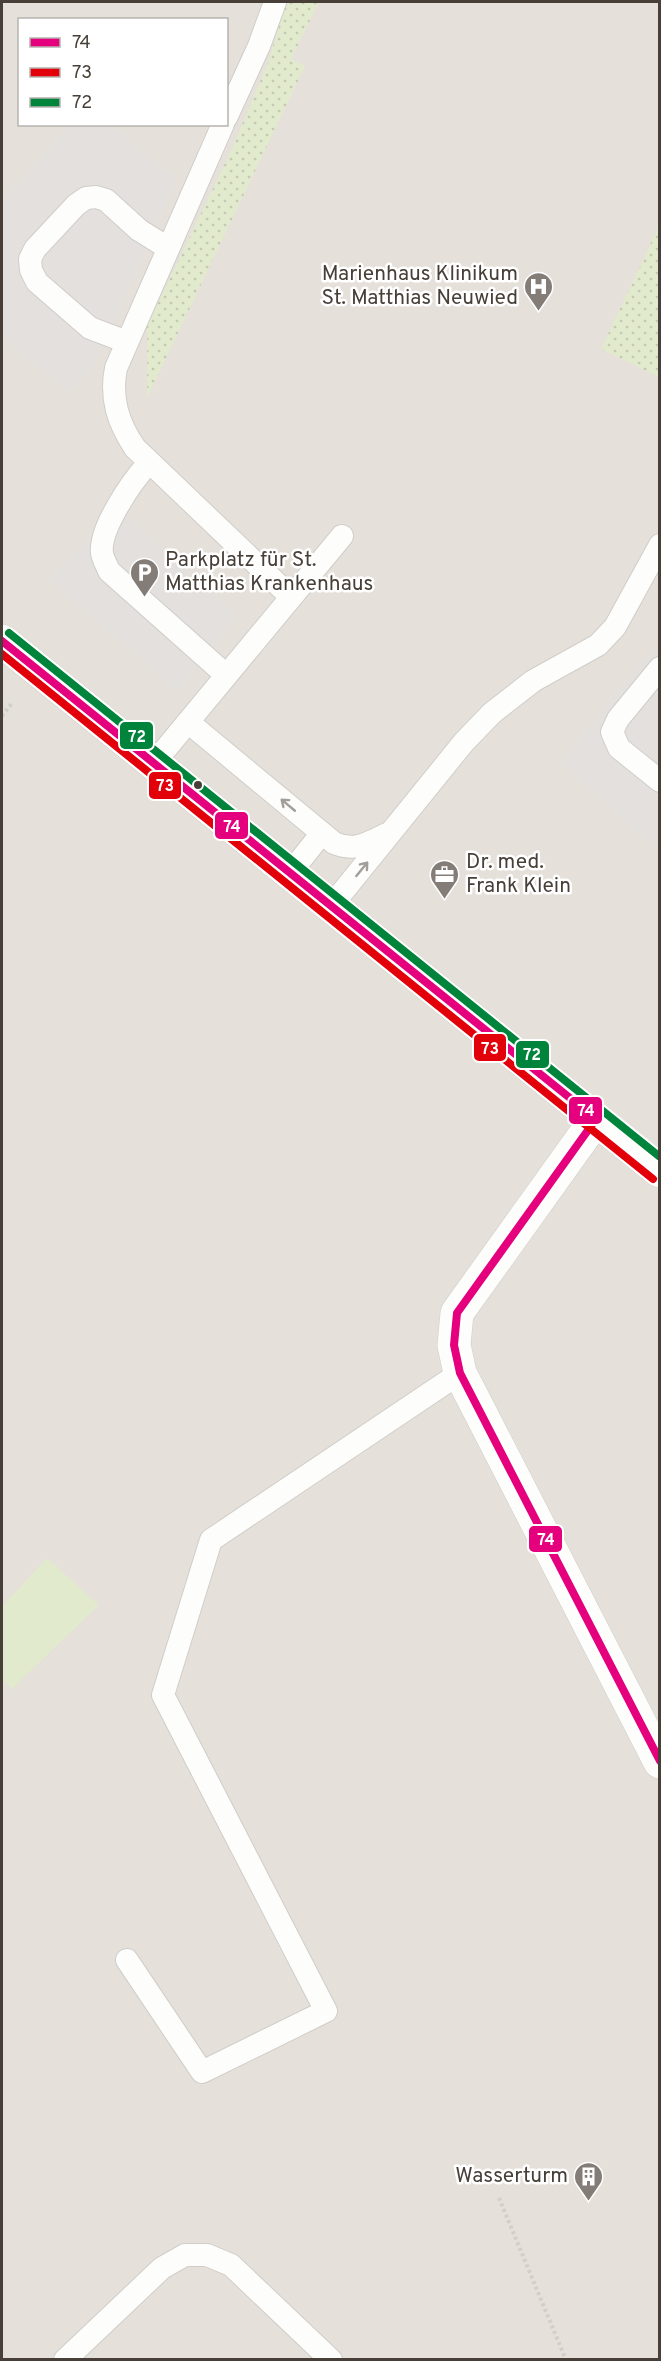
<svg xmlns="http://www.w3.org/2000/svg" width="661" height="2361" font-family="Overpass,sans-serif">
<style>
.residential{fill:#e5e0da;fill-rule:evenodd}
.grass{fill:url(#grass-dots)}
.pitch{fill:#e2eacd}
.parking{fill:#e4e0dd}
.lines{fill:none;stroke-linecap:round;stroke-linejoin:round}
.lane-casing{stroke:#d0cdc9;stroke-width:24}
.street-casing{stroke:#d0cdc9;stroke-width:34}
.path{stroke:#d2cfcb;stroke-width:4;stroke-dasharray:3 3;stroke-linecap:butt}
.lane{stroke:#fdfdfc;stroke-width:22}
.street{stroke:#fdfdfc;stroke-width:33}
.bus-1-casing{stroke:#fff;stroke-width:12}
.bus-2-casing{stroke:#fff;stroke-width:12}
.bus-3-casing{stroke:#fff;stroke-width:12}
.bus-1{stroke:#e5007d;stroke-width:8}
.bus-2{stroke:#e2000a;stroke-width:8}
.bus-3{stroke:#00833b;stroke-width:8}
.oneway{stroke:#a29e9a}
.bus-dot{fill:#484038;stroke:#fff;stroke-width:2}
.labels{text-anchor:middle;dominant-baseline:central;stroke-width:5;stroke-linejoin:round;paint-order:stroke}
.poi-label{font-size:21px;fill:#484038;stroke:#fff;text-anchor:end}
.line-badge{stroke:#fff;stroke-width:2}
.badge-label{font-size:16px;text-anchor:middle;font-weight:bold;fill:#fff}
</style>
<defs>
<pattern id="grass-dots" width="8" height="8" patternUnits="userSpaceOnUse" patternTransform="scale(1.5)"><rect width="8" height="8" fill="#e2eacd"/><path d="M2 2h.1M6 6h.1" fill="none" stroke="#c3cab1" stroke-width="1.8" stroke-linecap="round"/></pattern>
</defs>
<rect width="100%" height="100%" fill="#f2efec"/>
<path class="residential" d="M2,2H659V2359H2ZM20,20H226V124H20Z"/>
<g class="grass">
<path d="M286,2H319L291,59L305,66L147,398V326L231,151L268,63Z"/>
<path d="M659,226V377L601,349Z"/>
</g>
<path class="pitch" d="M47,1558L99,1605L12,1689L2,1678V1606Z"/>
<g class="parking">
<path d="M70,125H110L176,180L95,363L70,393L2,336V202Z"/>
<path d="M119,507L237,616L178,691L50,580Z"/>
<path d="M659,642V851L560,762Z"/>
</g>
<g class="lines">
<defs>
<g id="lane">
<path d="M226,118L259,46L275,2"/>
<path d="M223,124L116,368C110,398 118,423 135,448L291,597"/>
<path d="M127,342L90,328L37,282L31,270L30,259L35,249L76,205L86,198L96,197L106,200L139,230L168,248"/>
<path d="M148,464C132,481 99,529 102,553C103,560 107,565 109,571L226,675"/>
<path d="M660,668L618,719L612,732L619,748L660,781"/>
<path d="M188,722L334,843C355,852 368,843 387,834"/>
<path d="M154,763L342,536"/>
<path d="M291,872L322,833"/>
<path d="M332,905L464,742L492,713L533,681L598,645L615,627L660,545"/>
<path d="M127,1960L202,2072L326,2011L163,1695L211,1540L460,1373"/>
<path d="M65,2360L162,2268L185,2255H207L231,2265L331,2360"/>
</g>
<g id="street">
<path d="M2,641L660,1171"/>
<path d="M596,1119L457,1313L454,1345L460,1373L660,1762"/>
</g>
</defs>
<use href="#lane" class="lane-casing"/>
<use href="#street" class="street-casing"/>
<g class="path">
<path d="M2,716L12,703"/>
<path d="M499,2198L566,2360"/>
</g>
<use href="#lane" class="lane"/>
<use href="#street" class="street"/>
<defs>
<path id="bus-1" d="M2,641L596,1119L457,1313L454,1345L460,1373L660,1761"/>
<path id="bus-2" d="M2,654L653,1179"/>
<path id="bus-3" d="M9,633L660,1157"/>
</defs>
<use href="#bus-1" class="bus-1-casing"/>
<use href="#bus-2" class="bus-2-casing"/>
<use href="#bus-3" class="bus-3-casing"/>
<use href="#bus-1" class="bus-1"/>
<use href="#bus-2" class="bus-2"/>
<use href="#bus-3" class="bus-3"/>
</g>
<defs><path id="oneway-shaft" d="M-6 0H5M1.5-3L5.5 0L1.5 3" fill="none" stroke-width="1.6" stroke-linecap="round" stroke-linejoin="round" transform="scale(1.5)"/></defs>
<g class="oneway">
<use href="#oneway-shaft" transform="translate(288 805) rotate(-140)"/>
<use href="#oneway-shaft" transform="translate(362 869) rotate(-51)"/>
</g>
<defs>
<symbol id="hospital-pin" viewBox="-11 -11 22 30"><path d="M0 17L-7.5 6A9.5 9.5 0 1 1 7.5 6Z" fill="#847d77" stroke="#fff"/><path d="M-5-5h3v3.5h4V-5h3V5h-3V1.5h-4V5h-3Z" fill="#fff"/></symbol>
<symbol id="parking-pin" viewBox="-11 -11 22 30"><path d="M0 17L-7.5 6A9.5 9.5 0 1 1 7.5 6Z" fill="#847d77" stroke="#fff"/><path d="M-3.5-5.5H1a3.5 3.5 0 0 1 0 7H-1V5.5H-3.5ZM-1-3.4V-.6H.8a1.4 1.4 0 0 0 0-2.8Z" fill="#fff"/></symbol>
<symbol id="office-pin" viewBox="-11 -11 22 30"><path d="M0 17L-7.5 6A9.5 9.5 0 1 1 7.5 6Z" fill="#847d77" stroke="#fff"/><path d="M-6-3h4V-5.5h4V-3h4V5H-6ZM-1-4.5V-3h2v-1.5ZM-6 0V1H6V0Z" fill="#fff"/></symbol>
<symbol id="building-pin" viewBox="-11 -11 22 30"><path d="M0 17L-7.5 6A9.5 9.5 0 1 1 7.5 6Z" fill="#847d77" stroke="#fff"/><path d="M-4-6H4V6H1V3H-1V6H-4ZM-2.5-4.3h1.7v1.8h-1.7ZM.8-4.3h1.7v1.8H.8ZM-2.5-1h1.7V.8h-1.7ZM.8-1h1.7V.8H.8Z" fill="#fff"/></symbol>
</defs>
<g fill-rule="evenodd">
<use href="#hospital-pin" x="522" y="270" width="33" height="45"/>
<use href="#parking-pin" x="128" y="556" width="33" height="45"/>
<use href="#office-pin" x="428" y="858" width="33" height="45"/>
<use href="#building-pin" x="572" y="2160" width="33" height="45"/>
</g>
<circle class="bus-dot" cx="198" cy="785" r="5"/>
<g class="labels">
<g class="poi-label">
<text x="518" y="274">Marienhaus Klinikum<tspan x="518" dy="24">St. Matthias Neuwied</tspan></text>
<text x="165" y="560" text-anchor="start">Parkplatz für St.<tspan x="165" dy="24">Matthias Krankenhaus</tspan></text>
<text x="466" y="862" text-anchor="start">Dr. med.<tspan x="466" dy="24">Frank Klein</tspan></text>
<text x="568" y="2176">Wasserturm</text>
</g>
</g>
<g class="line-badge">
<rect x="119" y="721" width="35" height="29" rx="6" fill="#00833b"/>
<rect x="148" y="771" width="34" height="29" rx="6" fill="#e2000a"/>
<rect x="214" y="811" width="35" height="29" rx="6" fill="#e5007d"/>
<rect x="473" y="1033" width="34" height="29" rx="6" fill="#e2000a"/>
<rect x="515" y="1040" width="35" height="29" rx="6" fill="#00833b"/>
<rect x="568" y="1096" width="35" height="29" rx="6" fill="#e5007d"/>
<rect x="528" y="1525" width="35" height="28" rx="6" fill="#e5007d"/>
</g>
<g class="badge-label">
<text x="137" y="742">72</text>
<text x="165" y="791">73</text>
<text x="232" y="832">74</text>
<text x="490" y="1054">73</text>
<text x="532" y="1060">72</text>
<text x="586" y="1116">74</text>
<text x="546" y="1545">74</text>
</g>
<rect width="661" height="2361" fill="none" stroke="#484038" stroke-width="6"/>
<rect x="18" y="18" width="210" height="108" fill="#ffffff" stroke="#b6b3af" stroke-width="1.5"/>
<rect x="30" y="38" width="30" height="9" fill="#e5007d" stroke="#b6b3af" stroke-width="1.5"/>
<text x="72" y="48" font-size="18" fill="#484038">74</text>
<rect x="30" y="68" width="30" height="9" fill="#e2000a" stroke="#b6b3af" stroke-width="1.5"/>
<text x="72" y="78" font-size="18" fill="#484038">73</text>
<rect x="30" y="98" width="30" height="9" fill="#00833b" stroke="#b6b3af" stroke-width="1.5"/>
<text x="72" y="108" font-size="18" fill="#484038">72</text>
</svg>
